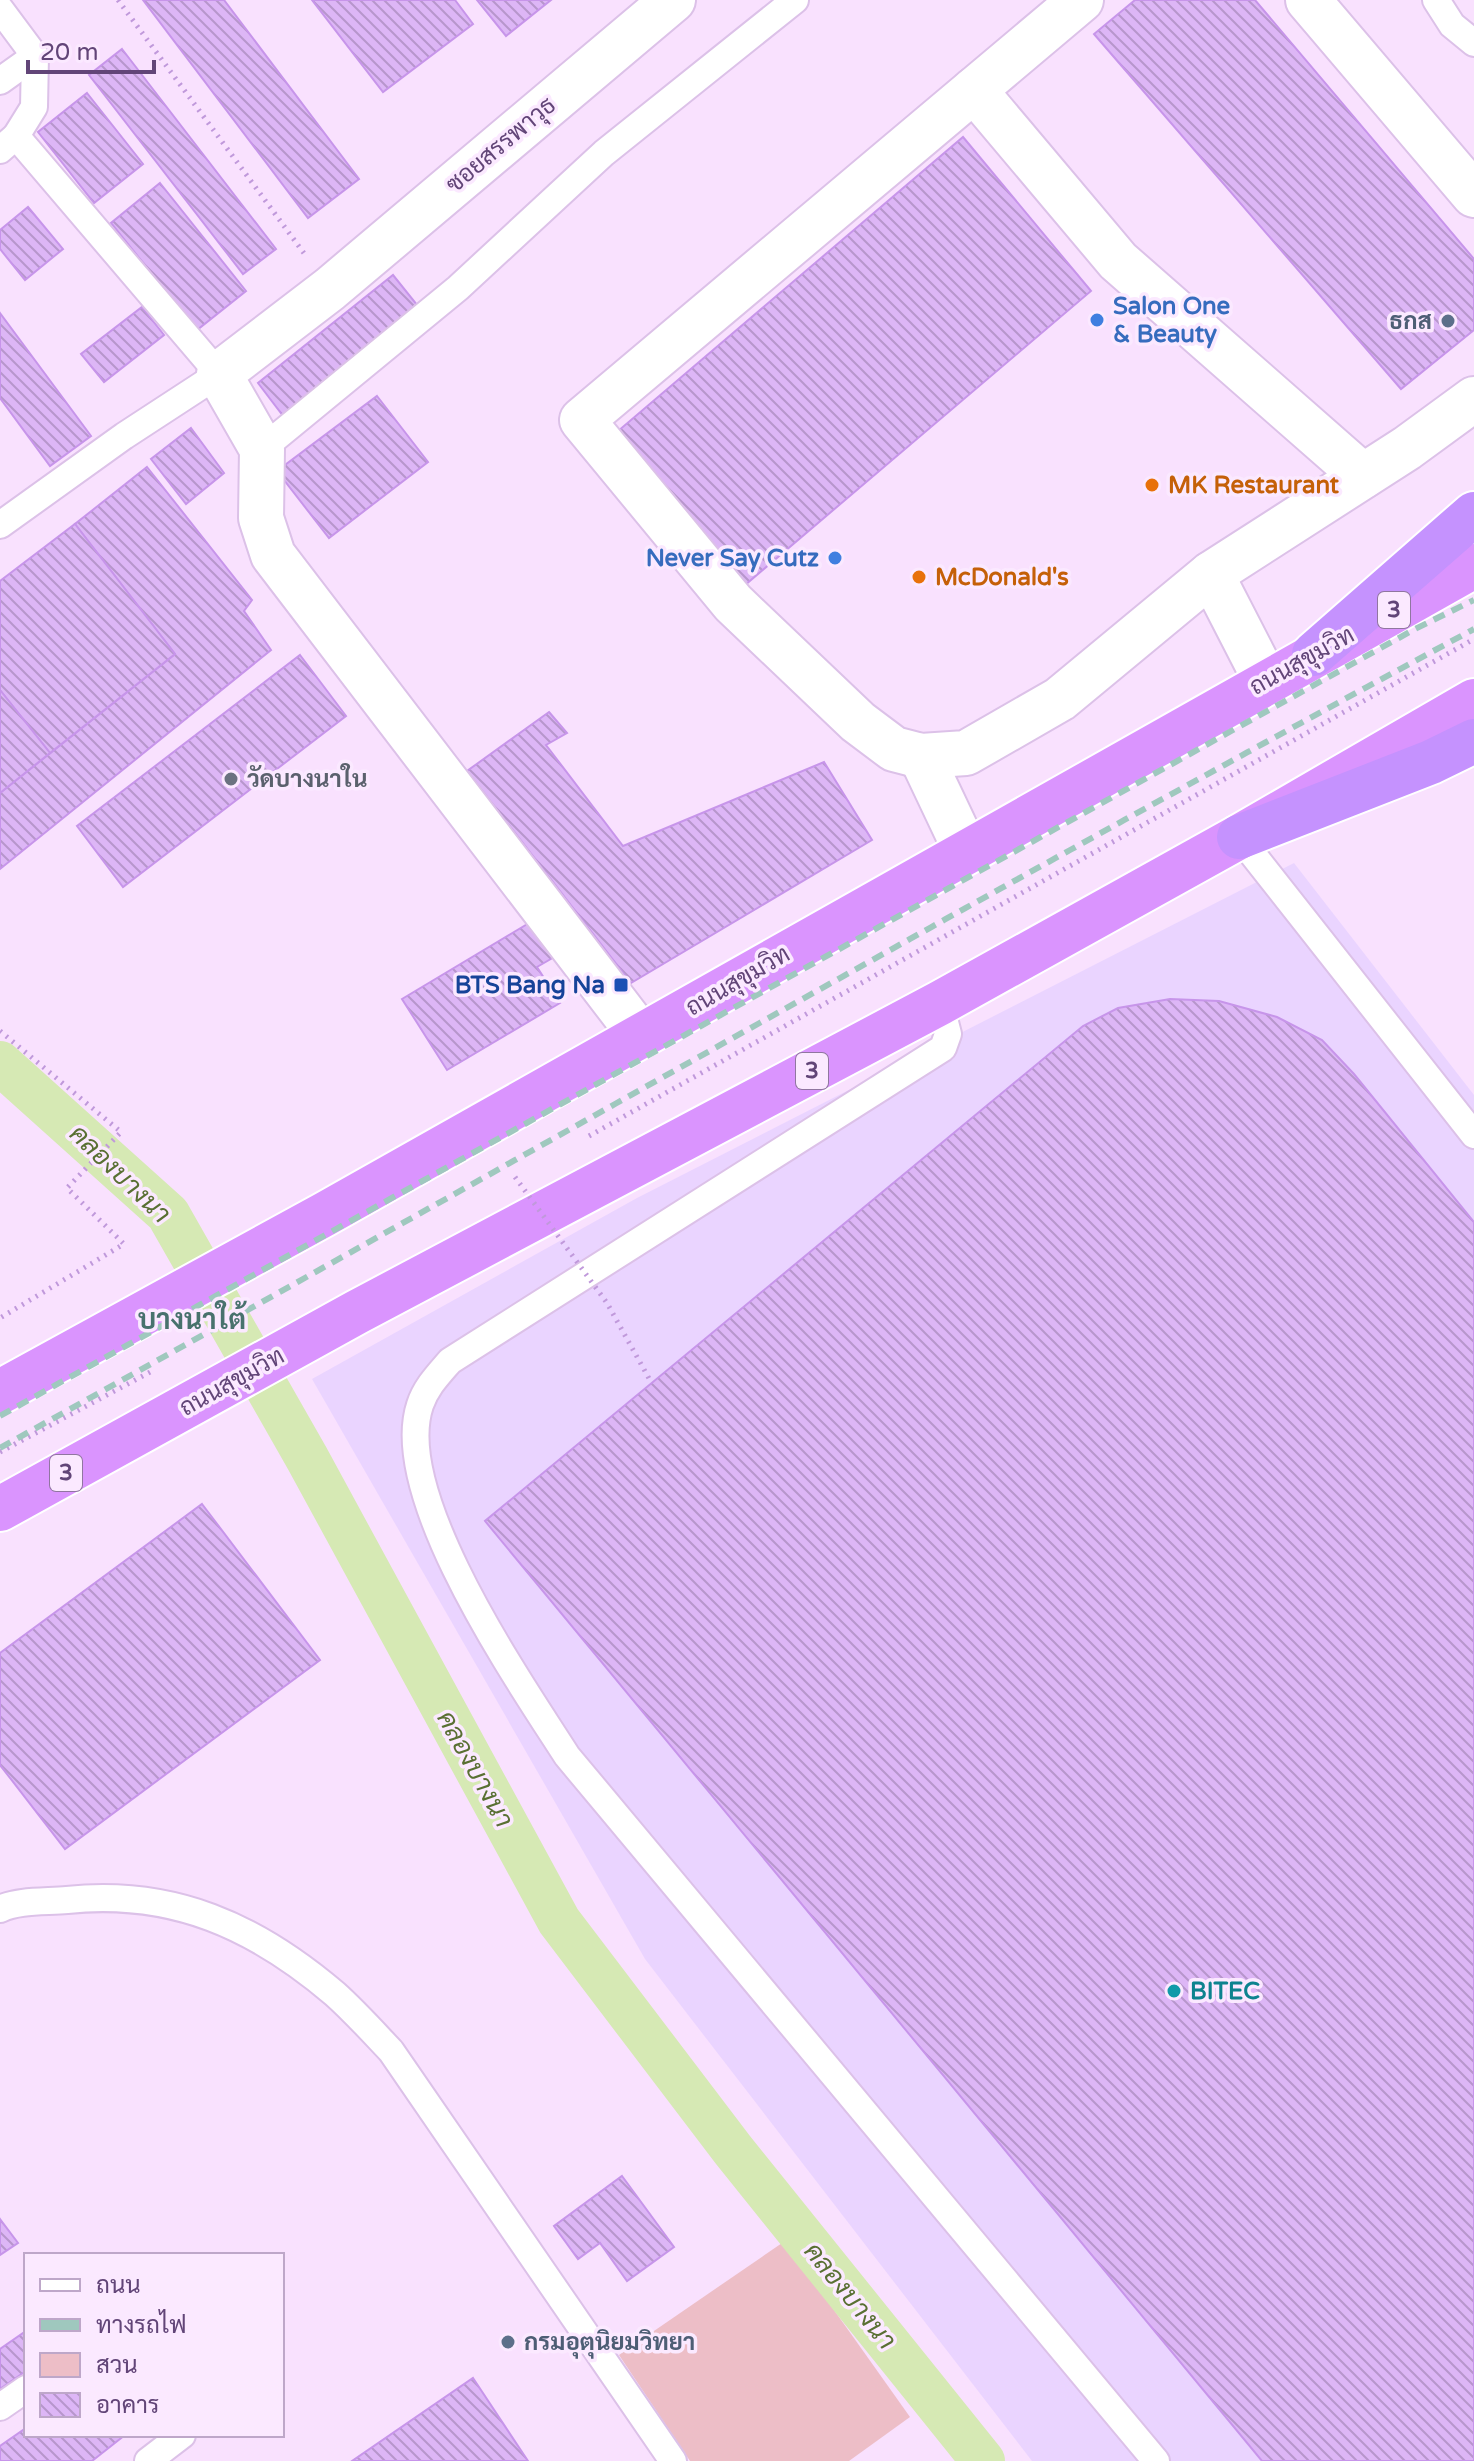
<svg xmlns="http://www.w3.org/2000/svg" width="1474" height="2461" font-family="'Varela Round',Sarabun,sans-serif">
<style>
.commercial{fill:#ead4ff}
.green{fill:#edbec7}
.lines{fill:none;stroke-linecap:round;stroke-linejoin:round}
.canal{stroke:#d6e9b4;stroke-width:44}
.building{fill:url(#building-back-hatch);stroke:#c795ea;stroke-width:2}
.service-casing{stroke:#dcc1e8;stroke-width:30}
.minor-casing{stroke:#dcc1e8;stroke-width:48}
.trunk-casing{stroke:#fff;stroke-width:48}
.motorway-casing{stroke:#fff;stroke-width:48}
.path{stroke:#c099db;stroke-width:5;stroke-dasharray:2 6;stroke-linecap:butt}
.service{stroke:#fff;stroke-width:26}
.minor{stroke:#fff;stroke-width:44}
.trunk{stroke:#da94fe;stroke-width:44}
.motorway{stroke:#c592fe;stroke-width:44}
.rail{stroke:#9fc8be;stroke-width:6;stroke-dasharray:12 8;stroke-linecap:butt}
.path-bridge{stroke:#c099db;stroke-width:5;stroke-dasharray:2 6;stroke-linecap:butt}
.shop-dot{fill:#3f7fe0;stroke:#fbe9ff;stroke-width:3}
.service-dot{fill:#5c6f8a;stroke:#fbe9ff;stroke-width:3}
.food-dot{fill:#e8710a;stroke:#fbe9ff;stroke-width:3}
.worship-dot{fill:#6b7280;stroke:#fbe9ff;stroke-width:3}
.transit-dot{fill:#1a4fb4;stroke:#fbe9ff;stroke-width:3}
.culture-dot{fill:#0f9aa8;stroke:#fbe9ff;stroke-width:3}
.labels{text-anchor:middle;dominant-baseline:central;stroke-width:7;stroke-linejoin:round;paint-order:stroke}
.shield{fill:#fbe9ff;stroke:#9076a0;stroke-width:2}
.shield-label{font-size:22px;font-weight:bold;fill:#624578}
.street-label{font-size:24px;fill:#624578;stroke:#fbe9ff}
.shop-label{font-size:24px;font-weight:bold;fill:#366cbe;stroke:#fbe9ff;text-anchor:start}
.service-label{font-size:24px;font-weight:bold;fill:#4e5e75;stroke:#fbe9ff;text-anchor:end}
.food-label{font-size:24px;font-weight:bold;fill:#c56008;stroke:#fbe9ff;text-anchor:start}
.worship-label{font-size:24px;font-weight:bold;fill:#5b616d;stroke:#fbe9ff;text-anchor:start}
.transit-label{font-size:24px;font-weight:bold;fill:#164399;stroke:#fbe9ff;text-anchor:end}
.culture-label{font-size:24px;font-weight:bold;fill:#0d838f;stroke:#fbe9ff;text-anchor:start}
.water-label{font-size:26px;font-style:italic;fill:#597033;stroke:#fbe9ff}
.quarter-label{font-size:28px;font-weight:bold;fill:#48726d;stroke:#fbe9ff}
</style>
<defs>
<pattern id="building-back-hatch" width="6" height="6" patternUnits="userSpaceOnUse" patternTransform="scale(2)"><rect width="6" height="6" fill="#ddb6f6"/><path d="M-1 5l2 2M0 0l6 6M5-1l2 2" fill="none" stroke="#b796cc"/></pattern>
</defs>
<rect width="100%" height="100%" fill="#f9e1fe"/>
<path class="commercial" d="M1294,863L1474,1095V2461H1032L645,1959L312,1379L637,1198Z"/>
<path class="green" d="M785,2241L910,2417L849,2461H690L619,2355Z"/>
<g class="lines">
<path class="canal" d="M0,1063L168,1214L307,1458L559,1921L733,2150L983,2461"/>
</g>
<g class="building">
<path d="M143,0H224L359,179L308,218Z"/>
<path d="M312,0H455L473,24L383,92Z"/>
<path d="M477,0H551L506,36Z"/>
<path d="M1135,0H1255L1474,259V330L1401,389L1094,34Z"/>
<path d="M122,49L276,249L243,274L89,75Z"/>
<path d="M87,93L143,164L94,203L38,132Z"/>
<path d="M963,137L1091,291L738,591L611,437Z"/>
<path d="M160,183L246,291L197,330L111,223Z"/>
<path d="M28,207L63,249L25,280L0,249V230Z"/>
<path d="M393,275L422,311L287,421L258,383Z"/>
<path d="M142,307L164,335L104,382L81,354Z"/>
<path d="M0,313L91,436L50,466L0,398Z"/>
<path d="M377,396L428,462L329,538L277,471Z"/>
<path d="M191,428L224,473L186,504L151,459Z"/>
<path d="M147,467L252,600L244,611L271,650L0,869V793L175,654L75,524Z"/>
<path d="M75,524L175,654L50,753L0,690V581Z"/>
<path d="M300,655L346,716L123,887L77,826Z"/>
<path d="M0,690L50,753L0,793Z"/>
<path d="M549,712L567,733L546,745L623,846L824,762L872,840L631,983L467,771Z"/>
<path d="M534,920L556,956L537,967L560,1003L447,1070L402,999Z"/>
<path d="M1170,999L1219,1001L1277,1017L1322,1040L1354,1074L1474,1222V2461H1262L485,1521L1083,1026L1118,1008Z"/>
<path d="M202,1504L320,1660L65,1849L0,1765V1653Z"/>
<path d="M622,2176L674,2247L627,2281L600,2243L578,2259L554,2226Z"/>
<path d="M0,2219L18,2243L0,2255Z"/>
<path d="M26,2331V2371L0,2389V2349Z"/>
<path d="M473,2378L528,2461H352Z"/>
<path d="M26,2428V2435H125L92,2461H0V2446Z"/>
</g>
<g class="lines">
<defs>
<g id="service">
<path d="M1436,0L1452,25L1474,43"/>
<path d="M0,9L35,56L34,107L16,136L0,150"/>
<path d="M0,81L35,56"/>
<path d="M262,449L458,288L604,153L795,0"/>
<path d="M0,525L124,436L219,374L16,136"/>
<path d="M1239,837L1474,1135"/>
<path d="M940,1003L948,1034L943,1048L450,1361C438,1375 426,1387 420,1405C390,1495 519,1681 567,1756L1156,2461"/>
<path d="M0,1909C18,1900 46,1902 67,1900C173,1889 255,1926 335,1994C355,2012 373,2032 391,2051L673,2461"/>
<path d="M0,2407L26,2389"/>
<path d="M148,2461L182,2435"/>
</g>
<g id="minor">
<path d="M1081,0L582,420L733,603L858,722L894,749L921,756L966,753L1060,699L1211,574L1407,448L1474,399"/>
<path d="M1308,0L1474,195"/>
<path d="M974,90L1118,261L1363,476"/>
<path d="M1211,574L1266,681"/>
<path d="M921,756L966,851"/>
<path d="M641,1036L273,555L261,518L262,449L219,374L330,289L673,0"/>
</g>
<g id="trunk">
<path d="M0,1392L325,1214L1474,566"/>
<path d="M0,1509L357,1312L940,1003L1239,837L1474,701"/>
</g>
<g id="motorway">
<path d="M1314,654L1474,514"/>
<path d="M1239,837L1431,762L1474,741"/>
</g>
</defs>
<use href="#service" class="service-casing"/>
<use href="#minor" class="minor-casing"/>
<use href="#trunk" class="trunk-casing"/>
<use href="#motorway" class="motorway-casing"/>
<g class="path">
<path d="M118,0L306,256"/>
<path d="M0,1031L121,1132L67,1188L124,1244L0,1318"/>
<path d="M589,1136L1474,639"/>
<path d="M0,1452L154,1370"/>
</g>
<use href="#service" class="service"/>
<use href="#minor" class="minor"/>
<use href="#trunk" class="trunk"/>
<use href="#motorway" class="motorway"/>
<g class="rail">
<path d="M0,1416L1233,730L1415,629L1474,600"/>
<path d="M0,1448C492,1175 979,896 1474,629"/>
</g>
<path class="path-bridge" d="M515,1177L607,1303L651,1382"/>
</g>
<g class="shop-dot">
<circle cx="1097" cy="320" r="8"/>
<circle cx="835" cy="558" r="8"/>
</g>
<g class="service-dot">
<circle cx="1448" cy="321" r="8"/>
<circle cx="508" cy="2342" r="8"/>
</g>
<g class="food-dot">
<circle cx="1152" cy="485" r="8"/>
<circle cx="919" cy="577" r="8"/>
</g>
<circle class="worship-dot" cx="231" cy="779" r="8"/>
<rect class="transit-dot" x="613" y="977" width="16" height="16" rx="4"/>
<circle class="culture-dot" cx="1174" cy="1991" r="8"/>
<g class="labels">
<g class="shield">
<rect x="1378" y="592" width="32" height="36" rx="6"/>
<rect x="796" y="1053" width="32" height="36" rx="6"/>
<rect x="50" y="1455" width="32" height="36" rx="6"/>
</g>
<g class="shield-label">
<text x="1394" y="610">3</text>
<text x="812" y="1071">3</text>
<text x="66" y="1473">3</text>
</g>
<g class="street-label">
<text transform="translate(501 145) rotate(-40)">ซอยสรรพาวุธ</text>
<text transform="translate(1302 661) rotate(-29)">ถนนสุขุมวิท</text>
<text transform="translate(738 981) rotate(-30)">ถนนสุขุมวิท</text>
<text transform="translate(232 1382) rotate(-29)">ถนนสุขุมวิท</text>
</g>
<g class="shop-label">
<text x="1113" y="306">Salon One<tspan x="1113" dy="28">&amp; Beauty</tspan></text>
<text x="819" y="558" text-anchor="end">Never Say Cutz</text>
</g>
<g class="service-label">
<text x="1432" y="321">ธกส</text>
<text x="524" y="2342" text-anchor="start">กรมอุตุนิยมวิทยา</text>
</g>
<g class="food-label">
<text x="1168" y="485">MK Restaurant</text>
<text x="935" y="577">McDonald's</text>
</g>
<g class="worship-label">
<text x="247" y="779">วัดบางนาใน</text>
</g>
<g class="transit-label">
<text x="605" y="985">BTS Bang Na</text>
</g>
<g class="culture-label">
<text x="1190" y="1991">BITEC</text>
</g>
<g class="water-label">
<text transform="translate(120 1174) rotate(44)">คลองบางนา</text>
<text transform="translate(475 1769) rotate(61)">คลองบางนา</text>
<text transform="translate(850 2296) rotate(51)">คลองบางนา</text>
</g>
<g class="quarter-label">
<text x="192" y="1320">บางนาใต้</text>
</g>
</g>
<rect x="24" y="2253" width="260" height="184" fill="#fbe9ff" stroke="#bea7c9" stroke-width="2"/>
<rect x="40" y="2279" width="40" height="12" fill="#ffffff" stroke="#bea7c9" stroke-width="2"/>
<text x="96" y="2293" font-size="24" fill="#624578">ถนน</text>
<rect x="40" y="2319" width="40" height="12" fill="#9fc8be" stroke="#bea7c9" stroke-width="2"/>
<text x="96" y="2333" font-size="24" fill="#624578">ทางรถไฟ</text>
<rect x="40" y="2353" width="40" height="24" fill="#edbec7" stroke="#bea7c9" stroke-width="2"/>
<text x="96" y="2373" font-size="24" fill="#624578">สวน</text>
<rect x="40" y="2393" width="40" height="24" fill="url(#building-back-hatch)" stroke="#bea7c9" stroke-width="2"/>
<text x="96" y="2413" font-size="24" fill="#624578">อาคาร</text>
<path d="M28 60v12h126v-12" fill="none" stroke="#624578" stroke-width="4"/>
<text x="40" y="60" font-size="24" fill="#624578" stroke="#fbe9ff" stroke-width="6" paint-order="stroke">20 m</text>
</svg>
